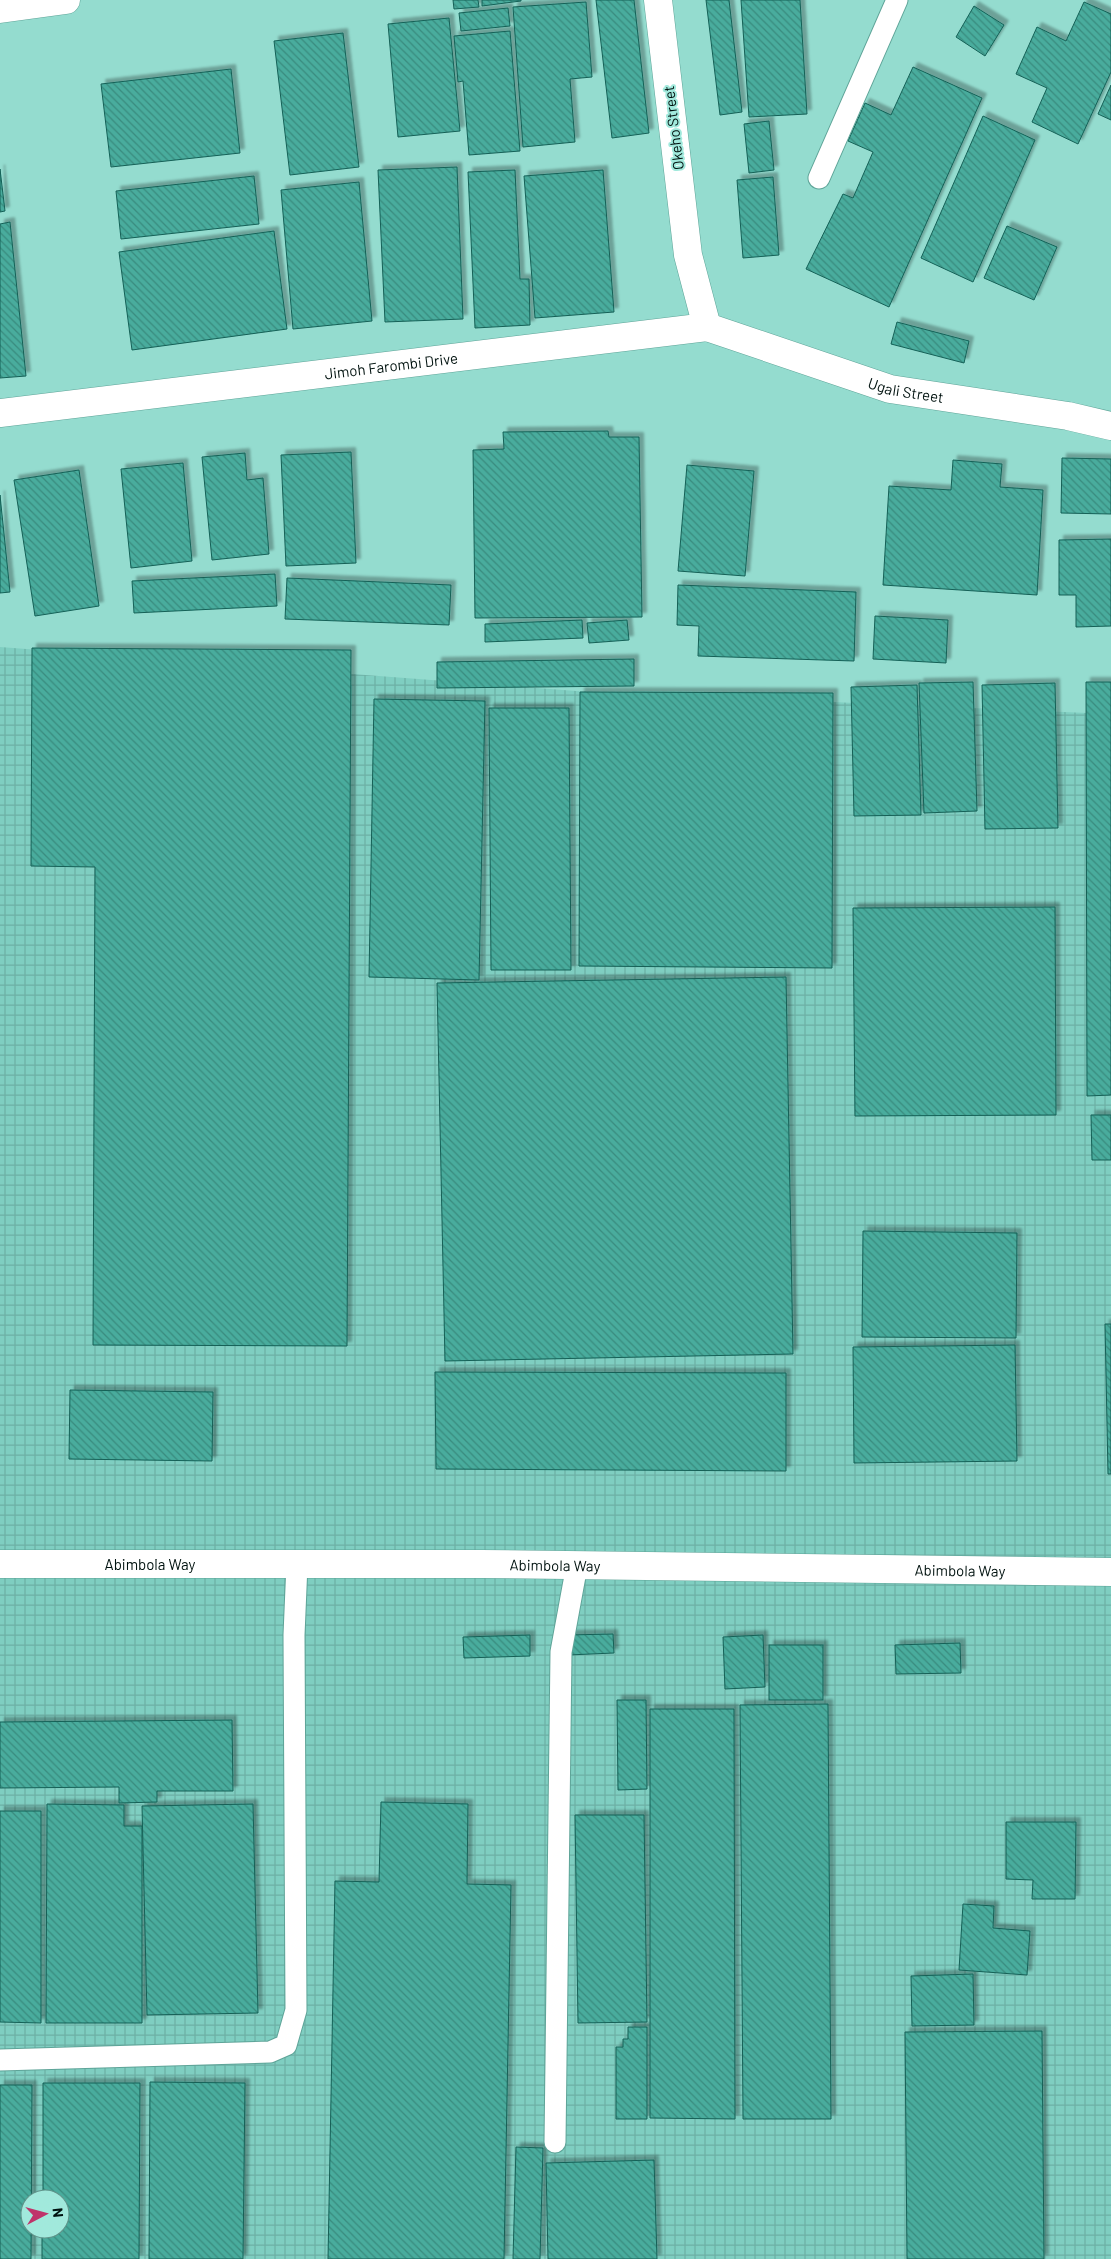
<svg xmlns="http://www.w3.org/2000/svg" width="1111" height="2259" font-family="Barlow,sans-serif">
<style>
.industrial{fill:url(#industrial-grid);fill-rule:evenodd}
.building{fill:url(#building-back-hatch);stroke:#146157;filter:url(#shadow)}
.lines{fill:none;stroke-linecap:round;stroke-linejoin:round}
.lane-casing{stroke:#5ea498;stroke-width:23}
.street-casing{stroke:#5ea498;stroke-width:29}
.secondary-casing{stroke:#5ea498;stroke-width:29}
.lane{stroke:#fff;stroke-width:21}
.street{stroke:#fff;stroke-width:28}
.secondary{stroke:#fff;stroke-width:28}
.labels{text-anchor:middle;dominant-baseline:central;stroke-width:4;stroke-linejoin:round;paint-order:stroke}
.street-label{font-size:15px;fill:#00120f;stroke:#a1e9dc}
</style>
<defs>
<pattern id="industrial-grid" width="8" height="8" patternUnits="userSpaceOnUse" patternTransform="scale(1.25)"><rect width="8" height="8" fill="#7fcec1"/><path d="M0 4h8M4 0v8" fill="none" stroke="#6cb0a5"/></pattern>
<pattern id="building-back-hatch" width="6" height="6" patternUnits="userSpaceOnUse" patternTransform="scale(1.25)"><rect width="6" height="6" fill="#48ac9d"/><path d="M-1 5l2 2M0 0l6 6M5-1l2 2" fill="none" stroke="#3a8b7e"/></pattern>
<filter id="shadow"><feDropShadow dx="4.5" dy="-4.5" stdDeviation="1" flood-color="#0004"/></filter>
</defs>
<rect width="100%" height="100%" fill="#94dccf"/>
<path class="industrial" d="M0,647L576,691L1111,714V2259H0ZM30,2199H60V2229H30Z"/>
<g class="building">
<path d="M453,0H478L479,7L454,9Z"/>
<path d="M482,0H521V1L482,6Z"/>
<path d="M596,0H634L649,133L612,138Z"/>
<path d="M706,0H729L742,112L720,115Z"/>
<path d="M741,0H800L807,114L749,117Z"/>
<path d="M586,2L592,77L570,79L575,142L523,147L513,7Z"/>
<path d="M1084,2L1111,14V72L1078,144L1032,122L1047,88L1016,74L1037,27L1066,41Z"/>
<path d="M974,6L1004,25L985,56L956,37Z"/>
<path d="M508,8L510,26L461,31L459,13Z"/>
<path d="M449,18L460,131L398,137L388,24Z"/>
<path d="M510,31L520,151L469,155L463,81L458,82L454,36Z"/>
<path d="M343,33L359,167L290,175L274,41Z"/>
<path d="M913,67L982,98L889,307L806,269L843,194L853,198L873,152L848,141L865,103L891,115Z"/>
<path d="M231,69L240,153L111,167L101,84Z"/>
<path d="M1111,85V120L1098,114Z"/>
<path d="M983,116L1035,140L973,282L921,258Z"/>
<path d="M769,121L774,170L749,173L744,124Z"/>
<path d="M457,167L463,319L385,322L378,170Z"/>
<path d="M0,169L5,211L0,212Z"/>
<path d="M515,170L520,279H529L530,325L475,328L468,172Z"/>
<path d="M603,170L614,312L535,318L524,176Z"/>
<path d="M254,176L259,224L121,239L116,191Z"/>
<path d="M773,177L779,255L743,258L737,180Z"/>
<path d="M359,182L372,321L293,329L281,190Z"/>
<path d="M10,222L26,376L0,378V224Z"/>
<path d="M1007,226L1057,247L1034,300L984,278Z"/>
<path d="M274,231L287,329L132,350L119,252Z"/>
<path d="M897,322L969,341L964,363L891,344Z"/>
<path d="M608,431L609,437H639L642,617L475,618L473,450L504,449L503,432Z"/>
<path d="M351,452L356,563L286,566L281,455Z"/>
<path d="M245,453L247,480L263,478L269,554L212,560L202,457Z"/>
<path d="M1062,458L1111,459V514L1061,513Z"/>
<path d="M953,460L1002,464L1000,487L1043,490L1037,595L883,585L889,486L951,490Z"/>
<path d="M183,463L192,561L131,568L121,469Z"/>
<path d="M687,465L754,471L745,576L678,571Z"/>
<path d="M79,470L99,606L35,616L14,480Z"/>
<path d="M0,495L10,592L0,593Z"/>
<path d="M1111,539V626L1076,627V595H1059V540Z"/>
<path d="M275,574L277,606L134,613L132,581Z"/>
<path d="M287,578L451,585L449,625L285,619Z"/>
<path d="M678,585L856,592L854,661L698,656L699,626L677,625Z"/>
<path d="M875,616L948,620L946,663L873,659Z"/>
<path d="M582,620L583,638L485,642V624Z"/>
<path d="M627,620L629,640L589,643L587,623Z"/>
<path d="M32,648L351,650L347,1346L93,1345L95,867L31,866Z"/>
<path d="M634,659V686L437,688V662Z"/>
<path d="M973,682L977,811L924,813L919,683Z"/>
<path d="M1086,682H1111V1095L1087,1096Z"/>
<path d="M1055,683L1058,828L985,829L982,685Z"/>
<path d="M917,685L921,815L854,816L851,687Z"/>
<path d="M580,692L833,693L832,968L579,966Z"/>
<path d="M374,699L485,701L479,980L369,977Z"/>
<path d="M489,708H569L571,970H491Z"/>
<path d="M1055,907L1056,1115L855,1116L853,908Z"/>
<path d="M786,977L793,1354L445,1361L437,983Z"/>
<path d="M1091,1115H1111V1160H1092Z"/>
<path d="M863,1231L1017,1233L1016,1338L862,1337Z"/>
<path d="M1105,1324H1111V1474H1108Z"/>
<path d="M1015,1345L1017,1461L854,1463L853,1347Z"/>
<path d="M435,1372L786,1373V1471L436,1469Z"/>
<path d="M70,1390L213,1392L212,1461L69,1459Z"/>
<path d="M613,1634L614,1653L568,1655V1635Z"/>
<path d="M530,1635V1656L464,1658L463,1637Z"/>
<path d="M763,1635L765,1687L725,1689L723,1637Z"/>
<path d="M960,1643L961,1673L896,1674L895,1645Z"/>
<rect x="769" y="1645" width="54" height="55"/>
<path d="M617,1700H646L647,1789L618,1790Z"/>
<path d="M828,1704L831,2119H743L740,1705Z"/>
<path d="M650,1709H734L735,2119L650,2118Z"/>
<path d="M232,1720L233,1791H157V1802L119,1803V1787L0,1788V1722Z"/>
<path d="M381,1802L468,1804L467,1884L511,1885L504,2259H328L335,1881L379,1882Z"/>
<path d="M47,1804L124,1805V1826H142V2023H46Z"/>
<path d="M253,1804L258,2013L147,2015L142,1806Z"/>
<path d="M0,1811H41V2023L0,2022Z"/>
<path d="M575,1815H644L647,2022L578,2023Z"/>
<path d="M1006,1822H1076L1075,1899H1032L1033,1880L1006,1879Z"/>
<path d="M963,1904L994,1906L993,1928L1030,1931L1027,1975L959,1970Z"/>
<path d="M973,1974L974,2025L912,2026L911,1976Z"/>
<path d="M628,2027H647V2119H616V2047H623V2039H628Z"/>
<path d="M1042,2031L1044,2259H907L905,2032Z"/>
<path d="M150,2082L245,2083L243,2259H149Z"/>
<path d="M43,2083H140L139,2259H42V2229H60V2199H43Z"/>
<path d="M0,2085H32L31,2259H0Z"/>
<path d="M516,2147L543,2148L540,2259H513Z"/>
<path d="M654,2160L657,2259H548L546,2163Z"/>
</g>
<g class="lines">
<defs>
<g id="lane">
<path d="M819,178L897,0"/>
<path d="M0,2060L270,2052L286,2045L296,2010L294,1635L297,1564"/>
<path d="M555,2142L561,1652L577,1565"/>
</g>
<g id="street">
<path d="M0,9L66,0"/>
<path id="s1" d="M707,327L890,389L1068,416L1111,426"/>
<path id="s2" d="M0,413L707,327L688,255L658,0"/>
</g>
<g id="secondary">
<path id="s3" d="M0,1564H481L1111,1572"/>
</g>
</defs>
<use href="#lane" class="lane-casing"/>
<use href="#street" class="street-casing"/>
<use href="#secondary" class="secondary-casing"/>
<use href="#lane" class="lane"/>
<use href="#street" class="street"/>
<use href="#secondary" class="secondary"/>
</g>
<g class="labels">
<g class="street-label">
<text transform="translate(673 128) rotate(-97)">Okeho Street</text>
<text stroke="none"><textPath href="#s2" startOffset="394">Jimoh Farombi Drive</textPath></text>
<text stroke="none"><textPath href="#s1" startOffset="209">Ugali Street</textPath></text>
<text stroke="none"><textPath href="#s3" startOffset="150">Abimbola Way</textPath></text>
<text stroke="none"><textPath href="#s3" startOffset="555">Abimbola Way</textPath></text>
<text stroke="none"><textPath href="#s3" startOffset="960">Abimbola Way</textPath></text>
</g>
</g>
<g transform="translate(45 2214) rotate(84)"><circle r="24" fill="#a1e9dc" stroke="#61938a"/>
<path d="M0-4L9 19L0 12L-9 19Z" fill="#bf336a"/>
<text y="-8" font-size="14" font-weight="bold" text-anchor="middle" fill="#00120f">N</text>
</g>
</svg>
